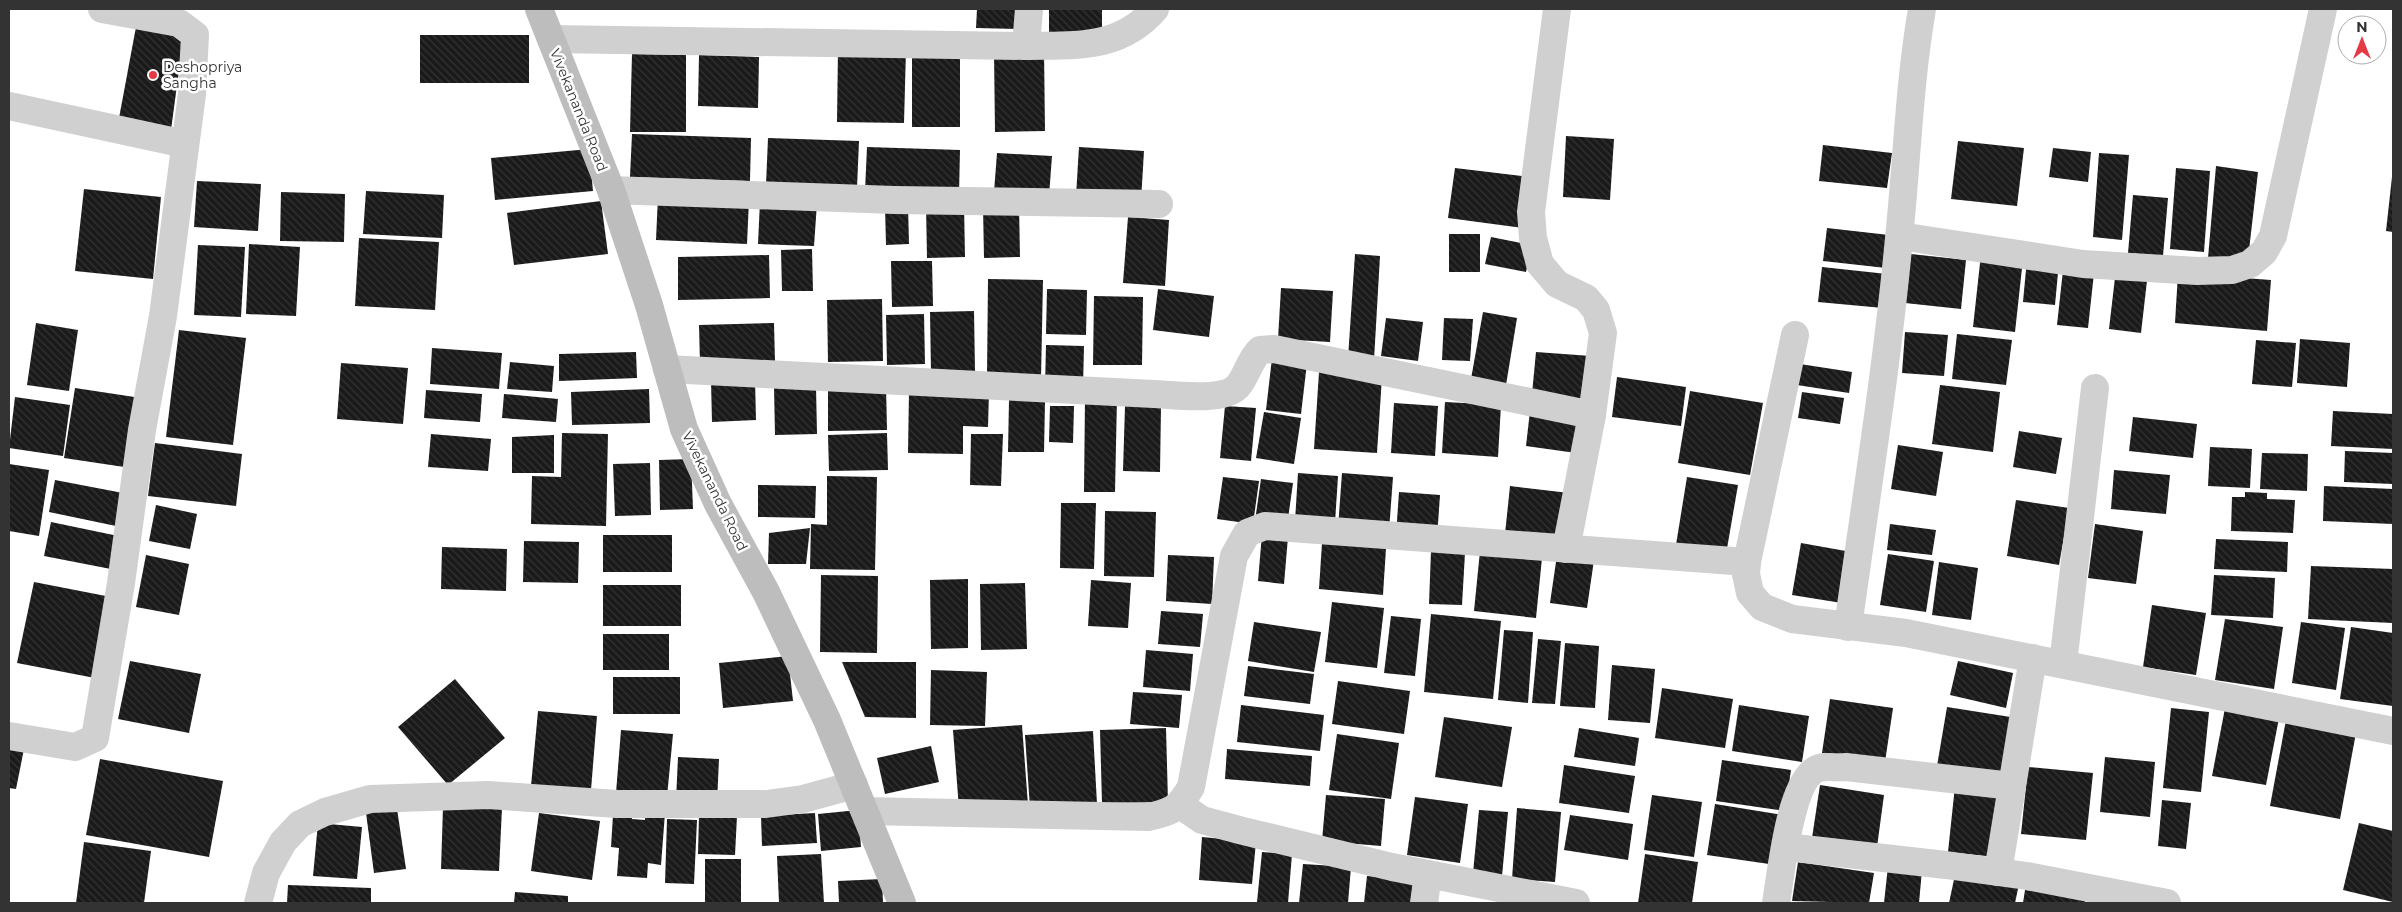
<svg xmlns="http://www.w3.org/2000/svg" width="2402" height="912" font-family="Montserrat,sans-serif">
<style>
.building{fill:url(#building-back-hatch)}
.lines{fill:none;stroke-linecap:round;stroke-linejoin:round}
.street{stroke:#d0d0d0;stroke-width:28}
.secondary{stroke:#bdbdbd;stroke-width:28}
.poi-dot{fill:#e63946;stroke:#fff;stroke-width:2}
.labels{text-anchor:middle;dominant-baseline:central;stroke-width:5;stroke-linejoin:round;paint-order:stroke}
.poi-label{font-size:14px;fill:#333;stroke:#fff;text-anchor:start}
.street-label{font-size:14px;fill:#333;stroke:#fff}
</style>
<defs>
<pattern id="building-back-hatch" width="6" height="6" patternUnits="userSpaceOnUse" patternTransform="scale(1.25)"><rect width="6" height="6" fill="#1a1a1a"/><path d="M-1 5l2 2M0 0l6 6M5-1l2 2" fill="none" stroke="#333"/></pattern>
</defs>
<rect width="100%" height="100%" fill="#fff"/>
<g class="building">
<path d="M977,9H1018L1017,29L976,28Z"/>
<rect x="1049" y="9" width="53" height="31"/>
<path d="M136,27L184,33L171,130L119,118Z"/>
<rect x="420" y="35" width="109" height="48"/>
<path d="M838,48L906,49L904,123L837,122Z"/>
<path d="M1044,50L1045,131L995,132L994,52Z"/>
<path d="M632,54L686,55V132H630Z"/>
<path d="M699,55L759,57L758,108L698,106Z"/>
<rect x="912" y="55" width="48" height="72"/>
<path d="M632,134L751,138L750,181L630,177Z"/>
<path d="M1566,136L1614,139L1610,200L1563,197Z"/>
<path d="M768,138L859,141L857,188L766,185Z"/>
<path d="M1958,141L2024,148L2017,206L1951,199Z"/>
<path d="M1823,145L1892,153L1887,188L1819,181Z"/>
<path d="M867,147L960,150L959,194L865,191Z"/>
<path d="M1079,147L1144,151L1141,201L1076,196Z"/>
<path d="M2053,148L2091,152L2088,182L2049,177Z"/>
<path d="M589,149L593,191L495,200L491,158Z"/>
<path d="M997,153L1052,156L1049,196L994,192Z"/>
<path d="M2099,153L2129,155L2122,240L2093,237Z"/>
<path d="M2216,166L2258,172L2248,259L2208,258Z"/>
<path d="M1455,168L1530,177L1523,228L1448,218Z"/>
<path d="M2176,168L2210,171L2204,252L2170,249Z"/>
<path d="M2392,177H2393V232L2386,231Z"/>
<path d="M197,181L261,184L258,231L194,227Z"/>
<path d="M84,189L161,197L153,279L75,271Z"/>
<path d="M366,191L444,195L442,238L363,234Z"/>
<path d="M281,192L345,194L344,242L280,241Z"/>
<path d="M2133,195L2168,198L2163,256L2128,253Z"/>
<path d="M658,196L749,200L747,244L656,240Z"/>
<path d="M601,201L608,254L514,265L507,213Z"/>
<path d="M760,201L817,203L814,246L758,244Z"/>
<path d="M964,203L965,257L927,258L926,204Z"/>
<path d="M908,205L909,244L886,245L885,206Z"/>
<path d="M1019,205L1020,257L984,258L983,206Z"/>
<path d="M1128,217L1169,220L1165,286L1123,283Z"/>
<path d="M1827,228L1889,235L1886,268L1823,261Z"/>
<rect x="1449" y="234" width="31" height="38"/>
<path d="M1491,237L1531,245L1526,272L1485,264Z"/>
<path d="M359,238L439,242L435,310L355,306Z"/>
<path d="M249,244L300,247L296,316L246,314Z"/>
<path d="M198,245L245,247L241,317L194,315Z"/>
<path d="M812,249L813,291H782L781,250Z"/>
<path d="M1355,254L1380,256L1374,360L1348,358Z"/>
<path d="M1911,254L1966,260L1961,309L1905,303Z"/>
<path d="M1981,254L2023,259L2015,332L1973,327Z"/>
<path d="M769,255L770,298L678,300V257Z"/>
<path d="M2027,259L2059,262L2055,305L2023,302Z"/>
<path d="M891,261H932L933,306L892,307Z"/>
<path d="M1822,267L1887,274L1883,308L1818,302Z"/>
<path d="M2116,269L2148,272L2141,333L2109,329Z"/>
<path d="M2063,270L2094,273L2088,328L2057,325Z"/>
<path d="M2178,273L2271,280L2267,331L2175,323Z"/>
<path d="M988,279L1043,280L1041,378L987,377Z"/>
<path d="M1281,288L1333,291L1330,342L1278,339Z"/>
<path d="M1047,289L1087,290L1086,335L1046,334Z"/>
<path d="M1158,289L1214,296L1209,337L1153,330Z"/>
<path d="M1094,296L1143,297L1142,365H1093Z"/>
<path d="M882,299L883,361L828,362L827,300Z"/>
<path d="M974,311L975,371L931,372L930,312Z"/>
<path d="M1483,312L1517,318L1506,385L1471,379Z"/>
<path d="M924,314L925,364L887,365L886,315Z"/>
<path d="M1386,318L1423,322L1418,361L1381,356Z"/>
<path d="M1444,318L1473,319L1470,361L1442,360Z"/>
<path d="M36,323L78,330L69,391L27,385Z"/>
<path d="M774,323L775,362L700,364L699,325Z"/>
<path d="M179,330L246,338L233,445L166,437Z"/>
<path d="M1905,332L1948,335L1944,376L1902,373Z"/>
<path d="M1957,334L2012,340L2006,385L1952,379Z"/>
<path d="M2300,339L2350,343L2347,387L2297,383Z"/>
<path d="M2256,340L2296,343L2292,387L2252,384Z"/>
<path d="M1046,345L1084,346L1083,387H1045Z"/>
<path d="M432,348L502,353L499,389L430,384Z"/>
<path d="M636,352L637,378L559,381V354Z"/>
<path d="M1536,352L1591,356L1587,399L1532,394Z"/>
<path d="M1272,358L1307,363L1301,414L1266,410Z"/>
<path d="M510,362L554,366L552,392L507,389Z"/>
<path d="M341,363L408,368L403,424L337,419Z"/>
<path d="M1800,364L1852,372L1849,393L1797,385Z"/>
<path d="M1319,372L1382,377L1377,453L1314,449Z"/>
<path d="M1617,377L1686,387L1681,426L1612,417Z"/>
<path d="M755,380L756,420L712,422L711,381Z"/>
<path d="M1940,385L2000,392L1993,452L1932,444Z"/>
<path d="M886,386L887,430L828,431V387Z"/>
<path d="M774,387H816L817,434L775,435Z"/>
<path d="M75,388L141,398L131,468L64,458Z"/>
<path d="M649,389L650,423L572,425L571,392Z"/>
<path d="M426,390L482,394L480,422L424,418Z"/>
<path d="M909,391L989,392L988,427L963,426V454L908,453Z"/>
<path d="M1690,391L1763,403L1750,475L1678,463Z"/>
<path d="M1802,392L1844,398L1840,424L1798,418Z"/>
<path d="M504,394L558,399L556,422L502,418Z"/>
<path d="M15,397L70,405L63,456L9,448Z"/>
<path d="M1085,398H1117L1115,492H1084Z"/>
<path d="M1009,400L1045,401L1044,452H1008Z"/>
<path d="M1445,402L1501,405L1498,457L1442,453Z"/>
<path d="M1394,403L1438,406L1435,456L1391,453Z"/>
<path d="M1050,406H1074L1073,443L1049,442Z"/>
<path d="M1125,406L1161,407L1160,472L1123,471Z"/>
<path d="M1225,406L1256,408L1251,461L1220,458Z"/>
<path d="M1530,411L1580,417L1576,453L1526,446Z"/>
<path d="M2333,411L2393,414V449L2331,446Z"/>
<path d="M1264,412L1301,418L1294,464L1256,458Z"/>
<path d="M2133,417L2197,424L2193,458L2129,451Z"/>
<path d="M2019,431L2062,438L2056,474L2013,467Z"/>
<path d="M562,433L608,434L606,526L531,524L532,476L561,477Z"/>
<path d="M887,433L888,470L829,471L828,435Z"/>
<path d="M431,434L491,439L488,471L428,467Z"/>
<path d="M971,434H1003L1001,486L970,485Z"/>
<path d="M554,435V473H512V437Z"/>
<path d="M155,443L242,454L236,506L148,496Z"/>
<path d="M1898,445L1943,452L1936,496L1891,489Z"/>
<path d="M2210,447L2252,449L2250,488L2208,486Z"/>
<path d="M2345,451L2393,453V484L2344,482Z"/>
<path d="M2262,453L2308,454L2307,491L2260,489Z"/>
<path d="M691,459L693,509L660,510L659,460Z"/>
<path d="M650,463L651,515L615,516L613,464Z"/>
<path d="M9,464L49,470L39,536L9,531Z"/>
<path d="M2114,470L2170,475L2166,514L2111,509Z"/>
<path d="M1298,473L1338,476L1335,523L1295,521Z"/>
<path d="M1342,473L1393,477L1389,531L1338,528Z"/>
<path d="M827,476L877,477L875,570L810,569L811,524L827,525Z"/>
<path d="M1223,477L1259,481L1253,524L1217,519Z"/>
<path d="M1687,477L1738,485L1725,560L1675,551Z"/>
<path d="M1261,479L1293,483L1287,526L1255,521Z"/>
<path d="M55,480L123,493L116,526L49,512Z"/>
<path d="M758,485L816,486L815,518L758,517Z"/>
<path d="M1510,486L1569,493L1563,540L1505,534Z"/>
<path d="M2324,486L2393,489V524L2323,521Z"/>
<path d="M1399,492L1440,495L1437,538L1396,535Z"/>
<path d="M2245,492L2267,493V499L2295,500L2293,533L2231,531L2232,497H2245Z"/>
<path d="M2016,500L2069,508L2059,565L2007,556Z"/>
<path d="M1061,503H1096L1094,569L1060,568Z"/>
<path d="M156,505L197,514L190,549L149,541Z"/>
<path d="M1105,511L1156,512L1154,577L1104,576Z"/>
<path d="M51,522L123,537L116,570L44,556Z"/>
<path d="M1890,524L1936,530L1932,555L1887,550Z"/>
<path d="M2095,524L2143,531L2136,584L2088,578Z"/>
<path d="M810,528L806,564H768L769,533Z"/>
<path d="M1262,534L1288,537L1284,584L1258,581Z"/>
<rect x="603" y="535" width="69" height="37"/>
<path d="M2216,539L2288,542L2287,572L2214,569Z"/>
<path d="M524,541L579,542L578,583L523,582Z"/>
<path d="M1322,543L1386,548L1383,595L1319,589Z"/>
<path d="M1801,543L1857,553L1848,604L1792,595Z"/>
<path d="M442,547L507,549L506,591L441,589Z"/>
<path d="M1431,551L1465,553L1462,605L1429,604Z"/>
<path d="M1480,551L1542,558L1536,618L1474,611Z"/>
<path d="M1888,554L1934,561L1926,612L1880,605Z"/>
<path d="M146,555L189,564L179,615L136,607Z"/>
<path d="M1168,555L1214,557L1212,604L1166,601Z"/>
<path d="M1557,555L1594,560L1587,608L1550,603Z"/>
<path d="M1939,562L1978,568L1971,620L1932,615Z"/>
<path d="M2311,566L2393,569V623L2308,619Z"/>
<path d="M821,575L878,576L877,653L820,652Z"/>
<path d="M2214,575L2275,578L2273,618L2211,615Z"/>
<path d="M968,579V648L931,649L930,580Z"/>
<path d="M1091,580L1131,583L1128,628L1088,626Z"/>
<path d="M34,582L111,597L95,678L17,663Z"/>
<path d="M1025,583L1027,649L981,650L980,584Z"/>
<rect x="603" y="585" width="78" height="41"/>
<path d="M1332,602L1384,608L1377,668L1325,662Z"/>
<path d="M2152,605L2206,613L2196,675L2143,667Z"/>
<path d="M1161,611L1203,614L1200,647L1158,644Z"/>
<path d="M1431,614L1501,621L1493,699L1424,692Z"/>
<path d="M1391,616L1421,619L1415,676L1384,673Z"/>
<path d="M2225,619L2283,627L2274,689L2215,680Z"/>
<path d="M1254,622L1321,632L1314,672L1248,661Z"/>
<path d="M2301,622L2345,628L2336,690L2292,683Z"/>
<path d="M2351,627L2393,633V706L2340,699Z"/>
<path d="M1504,630L1533,632L1528,703L1498,700Z"/>
<rect x="603" y="634" width="66" height="36"/>
<path d="M1538,639L1561,641L1555,704L1532,703Z"/>
<path d="M1565,643L1599,646L1595,708L1560,706Z"/>
<path d="M1146,650L1193,654L1190,691L1143,687Z"/>
<path d="M788,656L793,701L723,708L719,663Z"/>
<path d="M130,661L201,674L189,733L118,719Z"/>
<path d="M1958,661L2013,673L2006,708L1950,695Z"/>
<path d="M842,662H916V718L865,717Z"/>
<path d="M1612,665L1655,669L1650,723L1608,720Z"/>
<path d="M1248,666L1314,674L1310,704L1244,696Z"/>
<path d="M931,670L987,672L985,726L930,725Z"/>
<rect x="613" y="677" width="67" height="37"/>
<path d="M455,679L505,738L448,785L398,727Z"/>
<path d="M1338,681L1410,691L1404,734L1332,724Z"/>
<path d="M1662,688L1733,699L1725,748L1655,738Z"/>
<path d="M1133,692L1182,695L1179,728L1130,724Z"/>
<path d="M1830,699L1893,708L1885,762L1822,753Z"/>
<path d="M2226,703L2280,713L2266,785L2212,776Z"/>
<path d="M1241,705L1324,715L1320,751L1237,742Z"/>
<path d="M1739,705L1809,716L1802,762L1732,751Z"/>
<path d="M1947,707L2017,718L2007,778L1937,766Z"/>
<path d="M2171,708L2209,712L2201,792L2163,788Z"/>
<path d="M538,711L597,716L591,790L531,786Z"/>
<path d="M1444,717L1512,727L1502,787L1435,777Z"/>
<path d="M2286,720L2356,733L2340,819L2270,806Z"/>
<path d="M1022,725L1028,805L959,809L953,730Z"/>
<path d="M1166,728L1168,802L1102,803L1100,730Z"/>
<path d="M1579,728L1639,738L1635,766L1574,757Z"/>
<path d="M621,730L673,734L667,797L616,793Z"/>
<path d="M1093,731L1097,804L1030,808L1025,735Z"/>
<path d="M1337,734L1399,743L1391,799L1329,790Z"/>
<path d="M9,746L24,749L16,789L9,788Z"/>
<path d="M931,746L939,782L885,794L877,758Z"/>
<path d="M1227,749L1312,756L1310,786L1225,779Z"/>
<path d="M678,757L719,759L717,803L676,800Z"/>
<path d="M2105,757L2155,762L2150,817L2100,812Z"/>
<path d="M100,759L223,781L209,857L86,835Z"/>
<path d="M1722,760L1791,770L1785,811L1716,801Z"/>
<path d="M1564,765L1635,776L1629,813L1559,803Z"/>
<path d="M2028,767L2093,773L2086,840L2021,834Z"/>
<path d="M1820,785L1884,795L1877,847L1812,838Z"/>
<path d="M1955,786L2002,791L1996,857L1948,852Z"/>
<path d="M1326,795L1385,799L1381,846L1322,841Z"/>
<path d="M1652,795L1702,802L1694,857L1644,850Z"/>
<path d="M1415,797L1468,804L1460,863L1407,855Z"/>
<path d="M2162,800L2191,803L2186,849L2158,846Z"/>
<path d="M1715,804L1783,815L1776,865L1707,855Z"/>
<path d="M443,807L502,808L499,871L441,869Z"/>
<path d="M1517,808L1561,812L1555,882L1512,879Z"/>
<path d="M397,809L406,869L374,873L366,813Z"/>
<path d="M858,810L861,847L821,851L818,814Z"/>
<path d="M1479,810L1508,812L1502,876L1473,873Z"/>
<path d="M645,812L665,813L661,865L648,863L647,878L617,876L619,848L611,847L613,815L632,816V819L645,820Z"/>
<path d="M539,813L600,821L592,880L531,871Z"/>
<path d="M815,813L817,843L762,846L761,816Z"/>
<path d="M699,815L737,816L735,855L698,854Z"/>
<path d="M1570,815L1633,824L1628,860L1564,850Z"/>
<path d="M667,819L697,820L694,884L665,883Z"/>
<path d="M318,823L362,827L357,879L313,876Z"/>
<path d="M2359,823L2393,831V902L2343,890Z"/>
<path d="M1202,837L1256,842L1252,884L1199,880Z"/>
<path d="M84,842L151,851L144,903H76Z"/>
<path d="M1262,852L1292,854L1288,903L1257,902Z"/>
<path d="M821,854L824,903H779L777,856Z"/>
<path d="M1645,854L1698,862L1692,903H1638Z"/>
<rect x="705" y="859" width="36" height="44"/>
<path d="M1798,862L1874,873L1869,903L1792,901Z"/>
<path d="M1303,864L1351,867L1348,903H1299Z"/>
<path d="M1888,866L1922,870L1919,903H1884Z"/>
<path d="M1956,870L2019,884L2015,903H1949Z"/>
<path d="M1367,876L1419,880L1418,903H1364Z"/>
<path d="M882,879L883,903H839L838,881Z"/>
<path d="M288,885L371,888V903H287Z"/>
<path d="M2025,890L2086,896L2085,903H2023Z"/>
<path d="M515,892L568,896V903H514Z"/>
</g>
<g class="lines">
<g class="street">
<path d="M1557,9L1531,212L1533,238L1540,264L1557,284L1586,298L1596,310L1603,333L1592,415L1566,549"/>
<path d="M551,39L1026,46C1076,45 1119,50 1155,9"/>
<path d="M1026,46L1029,9"/>
<path d="M9,106L185,144"/>
<path d="M611,190L894,200L1159,204"/>
<path d="M1900,236L2083,264L2197,271L2232,270L2250,264L2264,252L2273,236L2323,9"/>
<path d="M1795,335L1747,562L1746,574L1750,593L1762,607L1792,619L1906,633L2393,731"/>
<path d="M667,369L1154,394C1174,395 1224,402 1238,386C1247,375 1249,361 1260,350L1274,349L1592,415"/>
<path d="M1848,627C1866,497 1887,368 1899,238C1907,161 1909,85 1922,9"/>
<path d="M2063,664L2095,388"/>
<path d="M9,736L75,747L95,738L121,583L142,430L163,316L192,94L195,35L179,23L102,9"/>
<path d="M1180,805L1202,820L1243,831L1392,867L1576,903"/>
<path d="M865,811L1148,817C1172,812 1178,809 1191,787L1234,556L1247,533L1265,526L1747,562"/>
<path d="M1786,847L1946,865L2027,876L2167,903"/>
<path d="M1998,872L2033,658"/>
<path d="M258,903L266,873L283,842L300,824L325,812L370,799L488,795L617,804H766L803,799L854,785"/>
<path d="M1424,903L1428,874"/>
<path d="M1776,903C1781,875 1790,777 1819,768C1827,766 1838,768 1846,767L2012,786"/>
</g>
<path class="secondary" d="M539,9L611,190L649,305L684,429L718,504L766,592L827,720L902,903"/>
</g>
<circle class="poi-dot" cx="153" cy="75" r="5"/>
<g class="labels">
<g class="poi-label">
<text x="163" y="67">Deshopriya<tspan x="163" dy="16">Sangha</tspan></text>
</g>
<g class="street-label">
<text transform="translate(579 110) rotate(68)">Vivekananda Road</text>
<text transform="translate(715 491) rotate(64)">Vivekananda Road</text>
</g>
</g>
<rect width="2402" height="912" fill="none" stroke="#333333" stroke-width="20"/>
<g transform="translate(2362 40)"><circle r="24" fill="#ffffff" stroke="#adadad"/>
<path d="M0-4L9 19L0 12L-9 19Z" fill="#e63946"/>
<text y="-8" font-size="14" font-weight="bold" text-anchor="middle" fill="#333333">N</text>
</g>
</svg>
